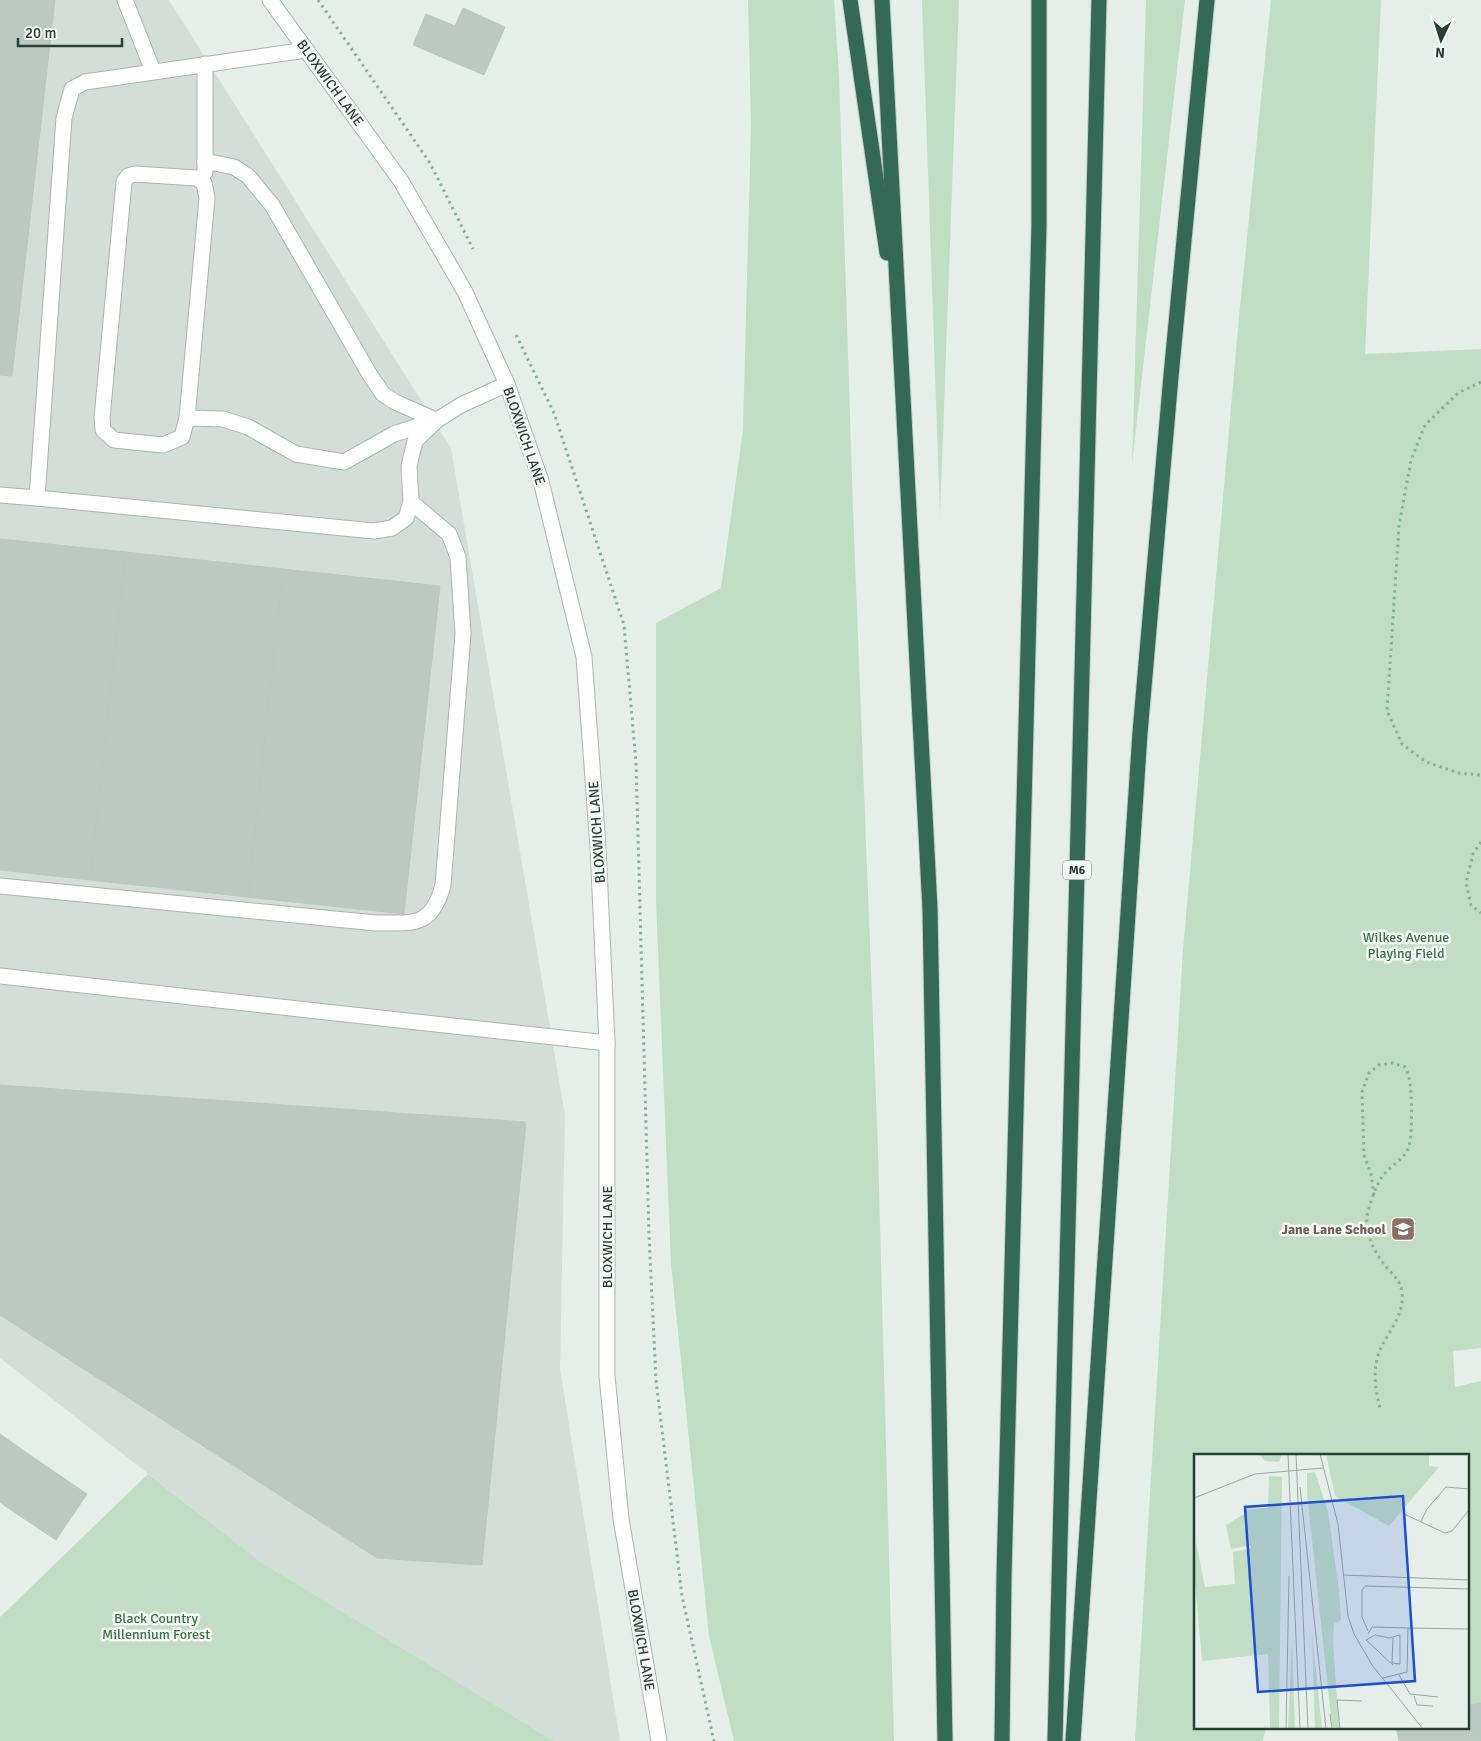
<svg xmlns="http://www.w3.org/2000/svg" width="1481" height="1741" font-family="Signika,sans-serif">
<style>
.built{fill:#d4ded8}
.green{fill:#c1dec4}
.building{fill:#bbc9c2;stroke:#b9c8bf}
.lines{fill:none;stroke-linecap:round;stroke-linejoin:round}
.minor-casing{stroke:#a9b6af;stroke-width:17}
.highway-casing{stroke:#c2cac6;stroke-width:17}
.path{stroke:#88b09e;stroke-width:3;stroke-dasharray:2.5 4;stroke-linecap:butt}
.minor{stroke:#fff;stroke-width:15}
.highway{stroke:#336a57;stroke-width:15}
.labels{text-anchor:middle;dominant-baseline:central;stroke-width:5;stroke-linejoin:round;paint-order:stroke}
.shield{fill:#f7faf8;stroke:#657870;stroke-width:1}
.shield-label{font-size:12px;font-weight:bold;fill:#264035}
.street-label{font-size:14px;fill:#264035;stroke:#f7faf8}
.park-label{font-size:14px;fill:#327542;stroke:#f7faf8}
.education-label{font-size:14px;font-weight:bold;fill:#785e54;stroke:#f7faf8;text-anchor:end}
.inset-road{fill:none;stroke:#99a8a1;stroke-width:1}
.view{fill:#1d4ed8;fill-opacity:0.15;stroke:#1d4ed8;stroke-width:2.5}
.inset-edge{fill:none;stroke:#264035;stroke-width:2.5}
</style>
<rect width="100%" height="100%" fill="#e6eee9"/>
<path class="built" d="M0,0H169L451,448L565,1115L560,1369L620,1741H554L261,1562L0,1358Z"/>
<g class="green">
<path d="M748,0H834L839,75L853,509L878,1150L894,1741H734L709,1636L671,1263L656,902V623L721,588L743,430L751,126Z"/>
<path d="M922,0H959L940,516Z"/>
<path d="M1146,0H1185L1132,464Z"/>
<path d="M1271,0H1381L1365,354L1481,349V1348L1453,1351L1455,1387L1481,1381V1703L1467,1706V1455H1195V1727H1266L1263,1741H1135L1183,950L1239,317Z"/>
<path d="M148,1474L261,1562L554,1741H0V1617Z"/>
</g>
<g class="building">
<path d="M0,0H55L12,376L0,375Z"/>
<path d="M463,8L505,27L484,75L413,45L426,14L455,26Z"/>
<path d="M0,539L126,552L90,880L0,870Z"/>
<path d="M126,552L283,569L248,897L90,880Z"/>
<path d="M283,569L440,586L404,914L248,897Z"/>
<path d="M0,1085L526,1122L482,1565L377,1558L0,1315Z"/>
<path d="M0,1434L37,1460L5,1506L0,1502Z"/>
<path d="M37,1460L87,1494L56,1540L5,1506Z"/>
<path d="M1481,1703V1741H1399L1396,1727H1467V1706Z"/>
</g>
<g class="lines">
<defs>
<g id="minor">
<path d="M125,0L153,71"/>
<path d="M270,0L401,181L465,292L507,384L541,481L584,657L598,847L607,1043V1376L621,1519L659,1741"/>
<path d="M205,161L234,167L248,176L272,205L370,375L383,394L395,402L436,420"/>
<path d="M205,172V64"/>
<path d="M135,174L196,178L204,183L207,198L187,418L182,437L163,445L114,440L103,430L102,418L124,182L128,176Z"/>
<path d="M187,418L223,419L248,427L296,454L344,462L394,434L434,421"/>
<path d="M0,495L37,498L64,118L72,89L85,82L306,50"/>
<path d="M37,498L374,531L392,528L406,518L411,502L409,466L415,441L437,420L461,405L507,384"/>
<path d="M0,886L376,923C414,923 432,927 443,885L463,634L458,557L449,534L411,502"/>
<path d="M0,976L607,1043"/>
</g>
<g id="highway">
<path d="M850,0L887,253"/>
<path d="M882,0L930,909L945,1741"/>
<path d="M1002,1741L1004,1576L1039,225V0"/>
<path d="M1055,1741L1099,0"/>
<path d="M1073,1741L1140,733L1171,376L1207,0"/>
</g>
</defs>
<use href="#minor" class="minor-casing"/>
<use href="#highway" class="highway-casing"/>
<g class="path">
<path d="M318,0L430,163L473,249"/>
<path d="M516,335L554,413L624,625L636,763L649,1235L656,1380L682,1596L714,1741"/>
<path d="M1481,382L1458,393L1425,425L1411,460L1399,526L1387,711L1402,744L1426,762L1459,773L1481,775"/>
<path d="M1481,842L1473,854L1466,883L1471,905L1481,913"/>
<path d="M1374,1195L1371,1174L1364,1155L1362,1092L1369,1073L1379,1065L1393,1063L1405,1067C1406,1070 1409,1074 1409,1078C1412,1088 1413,1140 1408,1149C1402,1161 1389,1167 1382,1177C1376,1185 1369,1206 1367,1216C1365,1234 1375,1254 1387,1268C1394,1276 1401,1281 1402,1293C1405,1319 1382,1337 1377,1359C1373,1376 1376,1392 1380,1408"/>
</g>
<use href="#minor" class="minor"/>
<use href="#highway" class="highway"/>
</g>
<defs>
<symbol id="school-square" viewBox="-11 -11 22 22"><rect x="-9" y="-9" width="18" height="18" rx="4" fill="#8d6e63" stroke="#f7faf8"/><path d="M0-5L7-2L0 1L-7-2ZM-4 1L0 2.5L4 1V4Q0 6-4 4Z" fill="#fff"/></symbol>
</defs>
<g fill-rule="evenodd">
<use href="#school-square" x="1389" y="1215" width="28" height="28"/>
</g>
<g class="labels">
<rect class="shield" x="1063" y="860.5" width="28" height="19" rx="4"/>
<g class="shield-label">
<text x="1077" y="870">M6</text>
</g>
<g class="street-label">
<text transform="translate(330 83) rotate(54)">BLOXWICH LANE</text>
<text transform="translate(524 436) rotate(71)">BLOXWICH LANE</text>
<text transform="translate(597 832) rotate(-94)">BLOXWICH LANE</text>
<text transform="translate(607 1237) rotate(-90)">BLOXWICH LANE</text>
<text transform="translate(641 1640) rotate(80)">BLOXWICH LANE</text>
</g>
<g class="park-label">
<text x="1406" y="937">Wilkes Avenue<tspan x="1406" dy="16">Playing Field</tspan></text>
<text x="156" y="1618">Black Country<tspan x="156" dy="16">Millennium Forest</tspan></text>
</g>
<g class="education-label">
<text x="1386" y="1229">Jane Lane School</text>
</g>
</g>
<g transform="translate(1194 1454)">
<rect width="275" height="275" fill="#e6eee9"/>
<path d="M65,0H87V3L85,8L71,7ZM132,0H235V12L245,13L195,72L141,42ZM121,18L134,58L145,136L147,166L140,170L139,187L145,275L138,272L113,39V19ZM75,22L88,23L85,275H76L74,200L8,207L0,117L2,88L11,133L41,130L39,98L57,94V91L37,95L32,71L50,60L49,56L74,54ZM118,179L128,275H121ZM98,186L101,275H94Z" fill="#c1dec4"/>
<path class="inset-road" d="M94,0L106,275M102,0L114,275M126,0L144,70L154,162L160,180L178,211L229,275M106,33L132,275M0,44L61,20L129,14M210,60L251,79L258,77L275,56M227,67L233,55L252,33L275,35M149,121L275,126M174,177L168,163V136L171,132L275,135M174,180L178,173L214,174M172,186L181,181L195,184L206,181V210L198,209L199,184M172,186L199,211M205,221L216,240L244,243M189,224L213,218L214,174L275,175M220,242L223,251L239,252M136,260L138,275M92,275L95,122M146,275L143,246L168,247"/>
<path class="view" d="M209,42L221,227L64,238L51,53Z"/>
<rect width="275" height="275" class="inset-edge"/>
</g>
<g transform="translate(1441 40) rotate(184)" stroke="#f7faf8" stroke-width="4" paint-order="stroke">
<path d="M0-4L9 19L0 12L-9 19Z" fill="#264035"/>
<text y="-8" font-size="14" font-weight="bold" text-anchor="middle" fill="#264035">N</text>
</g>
<path d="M18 38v8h104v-8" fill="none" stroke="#264035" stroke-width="2.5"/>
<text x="25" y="38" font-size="15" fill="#264035" stroke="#f7faf8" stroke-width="4" paint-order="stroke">20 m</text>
</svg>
